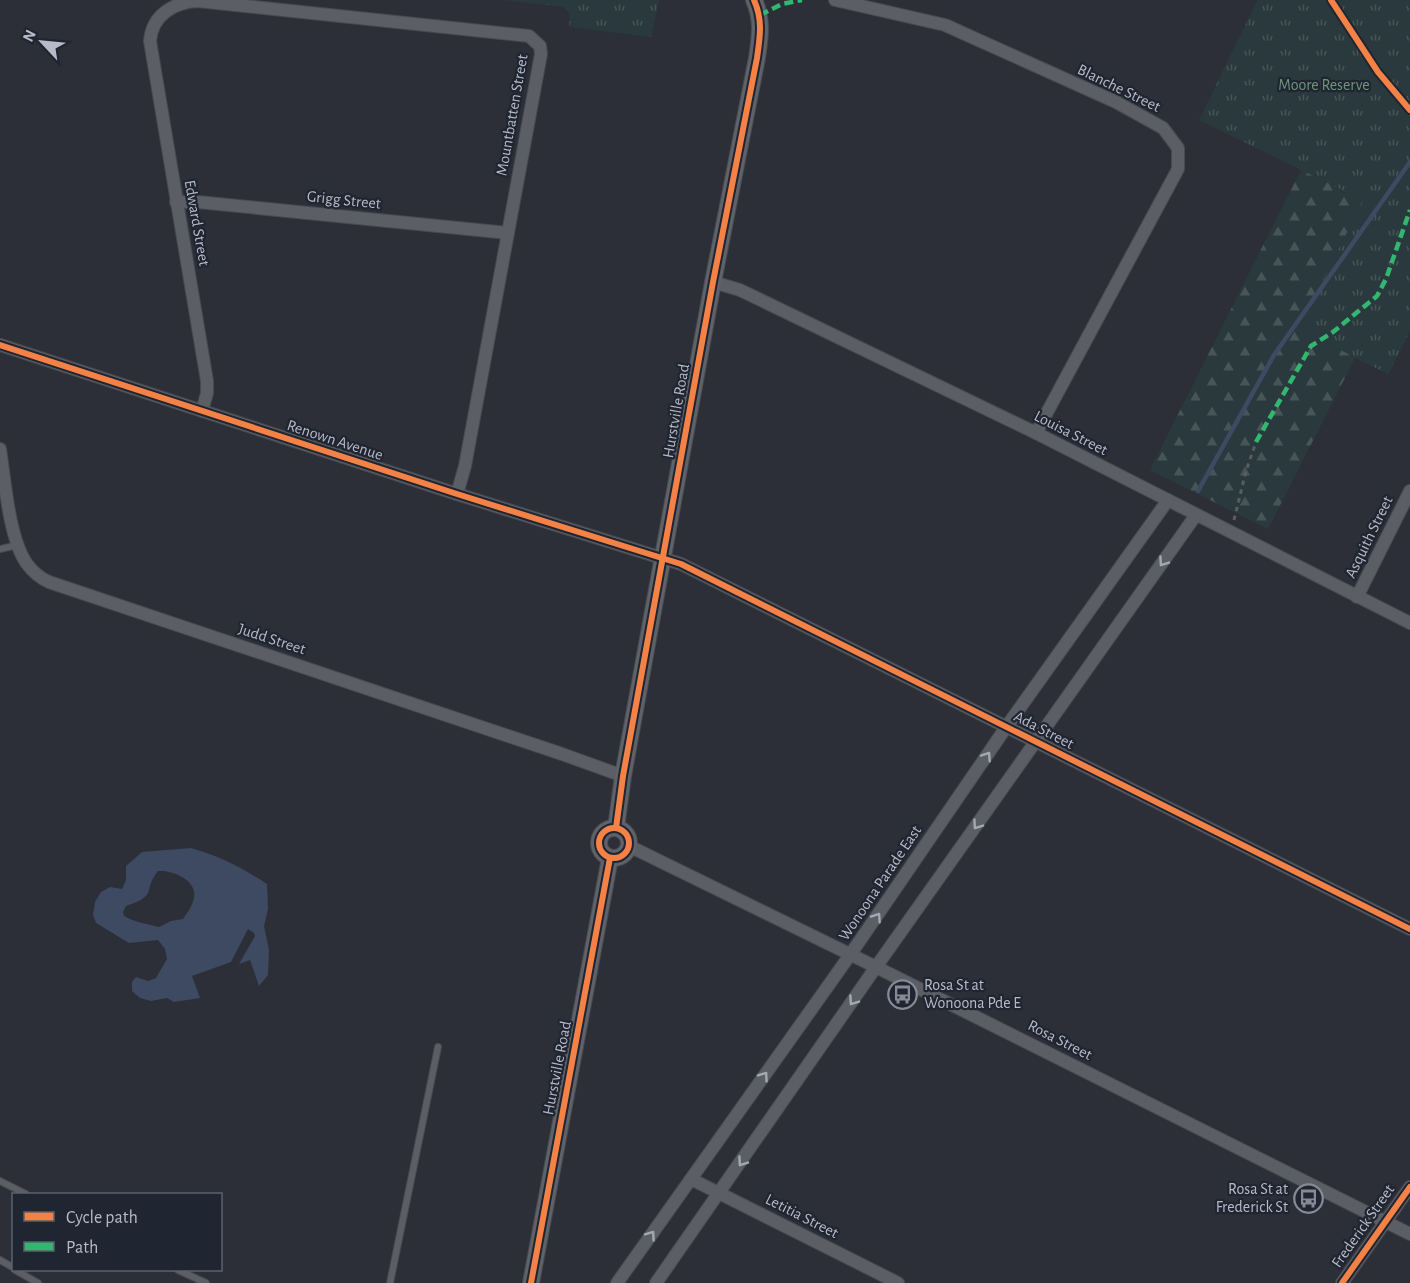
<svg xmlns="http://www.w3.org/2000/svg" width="1410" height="1283" font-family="'Alegreya Sans',sans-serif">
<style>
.forest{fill:url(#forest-firs)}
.park{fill:url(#park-tufts)}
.water{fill:#3e4a61;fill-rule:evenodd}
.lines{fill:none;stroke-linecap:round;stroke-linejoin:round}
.stream{stroke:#3e4a61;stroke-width:4.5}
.service-casing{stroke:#484a50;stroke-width:8}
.minor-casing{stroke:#484a50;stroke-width:14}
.secondary-casing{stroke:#484a50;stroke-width:18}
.path{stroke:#595d62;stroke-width:3;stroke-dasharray:4.5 4.5;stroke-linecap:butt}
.service{stroke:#5b5e65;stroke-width:6}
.minor{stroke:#5b5e65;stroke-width:12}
.secondary{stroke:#5f6269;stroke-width:16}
.quiet{stroke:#33b770;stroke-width:4.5;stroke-dasharray:9 4.5;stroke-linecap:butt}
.cycleway-casing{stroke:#1f2531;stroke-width:10}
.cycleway{stroke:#f48246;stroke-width:6}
.oneway{stroke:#a4a8b3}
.labels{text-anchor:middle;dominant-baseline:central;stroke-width:4.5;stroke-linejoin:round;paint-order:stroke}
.park-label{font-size:16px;fill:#70957b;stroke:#1f2531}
.street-label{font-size:16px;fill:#b6bbc7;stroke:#1f2531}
.poi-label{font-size:16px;fill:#b6bbc7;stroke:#1f2531;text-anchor:start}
</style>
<defs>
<pattern id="forest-firs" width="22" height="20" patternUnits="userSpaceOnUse" patternTransform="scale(1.5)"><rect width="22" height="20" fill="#2a393d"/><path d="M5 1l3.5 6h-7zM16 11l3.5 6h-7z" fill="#475458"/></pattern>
<pattern id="park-tufts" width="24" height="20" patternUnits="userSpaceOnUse" patternTransform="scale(1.5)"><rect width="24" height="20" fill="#2a393d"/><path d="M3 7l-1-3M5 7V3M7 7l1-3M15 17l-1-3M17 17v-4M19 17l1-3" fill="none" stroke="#475458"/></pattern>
</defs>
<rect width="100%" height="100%" fill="#2c2f37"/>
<path class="forest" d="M1258,0H1306L1410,331L1388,374L1355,358L1268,529L1150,470L1301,170L1240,111L1218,81Z"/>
<g class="park">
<path d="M504,0H659L651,37L569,27L570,14L563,7Z"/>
<path d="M1258,0H1410V331L1388,374L1299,329L1363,200L1199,120Z"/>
</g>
<path class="water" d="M191,848C219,856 243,868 267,884L268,909L264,926L269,950L268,975L259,986L250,960L239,964L255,936L254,933L248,929L231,962L192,976L200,998L174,1002L167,998L151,1001L140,998L132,991V982L136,977L148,981L156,978L167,959L165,949L158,940L129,943L96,923L93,915L95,902L101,892L110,887L122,889L126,880V866L142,852ZM158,871C171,870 197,879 194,897C193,905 188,912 183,919L171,921L159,927C148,924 133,922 124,916L123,912L126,906C159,895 142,891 158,871Z"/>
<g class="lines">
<path class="stream" d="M1198,491L1274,355L1410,162"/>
<defs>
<g id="service">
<path d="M0,549L18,545"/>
<path d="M0,1181L26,1194"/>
<path d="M0,1260L14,1268"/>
<path d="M15,1270L38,1283"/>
<path d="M178,1270L206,1283"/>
<path d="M390,1283L438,1047"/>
</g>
<g id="minor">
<path d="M835,0L945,25L1116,102L1163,128L1178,148V169L1036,433"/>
<path d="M176,202H198L508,233"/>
<path d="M713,282L740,290L1036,433L1410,623"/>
<path d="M0,345L457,494L681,564L1410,929"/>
<path d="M202,411L207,393V381L150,41C152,15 174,2 198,1L529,36L540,46L541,54L465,466L457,494"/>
<path d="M0,449C5,481 9,539 27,564C33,572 40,578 49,582L562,754L623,776"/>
<path d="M1357,597L1410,491"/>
<path d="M629,846L876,967L1410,1234"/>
<path d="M691,1179L898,1283"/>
<path d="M617,1283L850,955L1007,726L1168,500"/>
<path d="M656,1283L876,967L1196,515"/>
<path d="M1342,1283L1410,1187"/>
</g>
<g id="secondary">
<circle cx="614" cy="843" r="15"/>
<path d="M616,828L623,776L713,282L757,58C760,37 763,20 754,0"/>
<path d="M531,1283L610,858"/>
</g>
</defs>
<use href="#service" class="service-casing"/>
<use href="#minor" class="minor-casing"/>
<use href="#secondary" class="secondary-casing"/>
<path class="path" d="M1234,520L1246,471L1256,442"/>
<use href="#service" class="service"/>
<use href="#minor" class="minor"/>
<use href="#secondary" class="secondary"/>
<g class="quiet">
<path d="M760,15L782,4L802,0"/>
<path d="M1256,442L1311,346L1333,332L1377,296L1386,279L1410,210"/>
</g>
<defs>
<g id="cycleway">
<path d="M1331,0L1378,72L1410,110"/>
<path d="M0,345L457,494L681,564L1410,929"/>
<circle cx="614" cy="843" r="15"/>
<path d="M616,828L623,776L713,282L757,58C760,37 763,20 754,0"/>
<path d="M531,1283L610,858"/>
<path d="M1342,1283L1410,1187"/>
</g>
</defs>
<use href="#cycleway" class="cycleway-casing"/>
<use href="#cycleway" class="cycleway"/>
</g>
<defs><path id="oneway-chevron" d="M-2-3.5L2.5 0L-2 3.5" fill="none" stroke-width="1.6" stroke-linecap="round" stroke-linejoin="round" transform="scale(1.5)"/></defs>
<g class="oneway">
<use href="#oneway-chevron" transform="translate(1163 562) rotate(125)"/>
<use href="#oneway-chevron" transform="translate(987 756) rotate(-56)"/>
<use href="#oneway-chevron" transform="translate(977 825) rotate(125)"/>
<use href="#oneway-chevron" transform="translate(877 917) rotate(-56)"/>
<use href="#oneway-chevron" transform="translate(853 1001) rotate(125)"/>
<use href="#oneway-chevron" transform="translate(764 1076) rotate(-55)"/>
<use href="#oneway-chevron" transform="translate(742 1162) rotate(125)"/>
<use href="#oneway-chevron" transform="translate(651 1235) rotate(-55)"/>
</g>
<defs>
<symbol id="bus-ring" viewBox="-11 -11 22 22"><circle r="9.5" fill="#1f2531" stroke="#868a95" stroke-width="1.5"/><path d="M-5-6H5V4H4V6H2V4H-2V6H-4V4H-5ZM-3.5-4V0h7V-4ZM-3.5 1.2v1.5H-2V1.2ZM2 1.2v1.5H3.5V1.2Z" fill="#868a95"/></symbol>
</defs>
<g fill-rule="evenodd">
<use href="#bus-ring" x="886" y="978" width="33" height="33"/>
<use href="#bus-ring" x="1292" y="1182" width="33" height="33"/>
</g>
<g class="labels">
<g class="park-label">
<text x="1324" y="85">Moore Reserve</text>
</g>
<g class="street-label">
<text transform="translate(1119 88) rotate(26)">Blanche Street</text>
<text transform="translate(512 115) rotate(-80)">Mountbatten Street</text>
<text transform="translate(344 200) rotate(6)">Grigg Street</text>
<text transform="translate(197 223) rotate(80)">Edward Street</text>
<text transform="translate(676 411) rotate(-80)">Hurstville Road</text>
<text transform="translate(1071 433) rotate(27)">Louisa Street</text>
<text transform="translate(335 440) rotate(18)">Renown Avenue</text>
<text transform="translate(1369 537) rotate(-64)">Asquith Street</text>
<text transform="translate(272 639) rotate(18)">Judd Street</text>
<text transform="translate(1044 730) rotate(27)">Ada Street</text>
<text transform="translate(880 883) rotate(-56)">Wonoona Parade East</text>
<text transform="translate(1060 1040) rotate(27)">Rosa Street</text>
<text transform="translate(557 1068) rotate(-79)">Hurstville Road</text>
<text transform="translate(802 1216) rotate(27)">Letitia Street</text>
<text transform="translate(1363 1226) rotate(-55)">Frederick Street</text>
</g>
<g class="poi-label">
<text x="924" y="985">Rosa St at<tspan x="924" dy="18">Wonoona Pde E</tspan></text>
<text x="1288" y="1189" text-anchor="end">Rosa St at<tspan x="1288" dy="18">Frederick St</tspan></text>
</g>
</g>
<rect x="12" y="1193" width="210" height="78" fill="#1f2531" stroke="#5b616d" stroke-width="1.5"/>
<rect x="24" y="1212" width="30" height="9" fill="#f48246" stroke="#5b616d" stroke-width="1.5"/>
<text x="66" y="1223" font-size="18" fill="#b6bbc7">Cycle path</text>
<rect x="24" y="1242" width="30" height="9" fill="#33b770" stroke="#5b616d" stroke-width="1.5"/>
<text x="66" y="1253" font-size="18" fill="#b6bbc7">Path</text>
<g transform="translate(42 42) rotate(296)" stroke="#1f2531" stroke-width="4.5" paint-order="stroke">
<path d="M0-4.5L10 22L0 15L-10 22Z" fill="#b6bbc7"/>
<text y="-9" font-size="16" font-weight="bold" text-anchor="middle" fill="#b6bbc7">N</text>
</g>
</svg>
